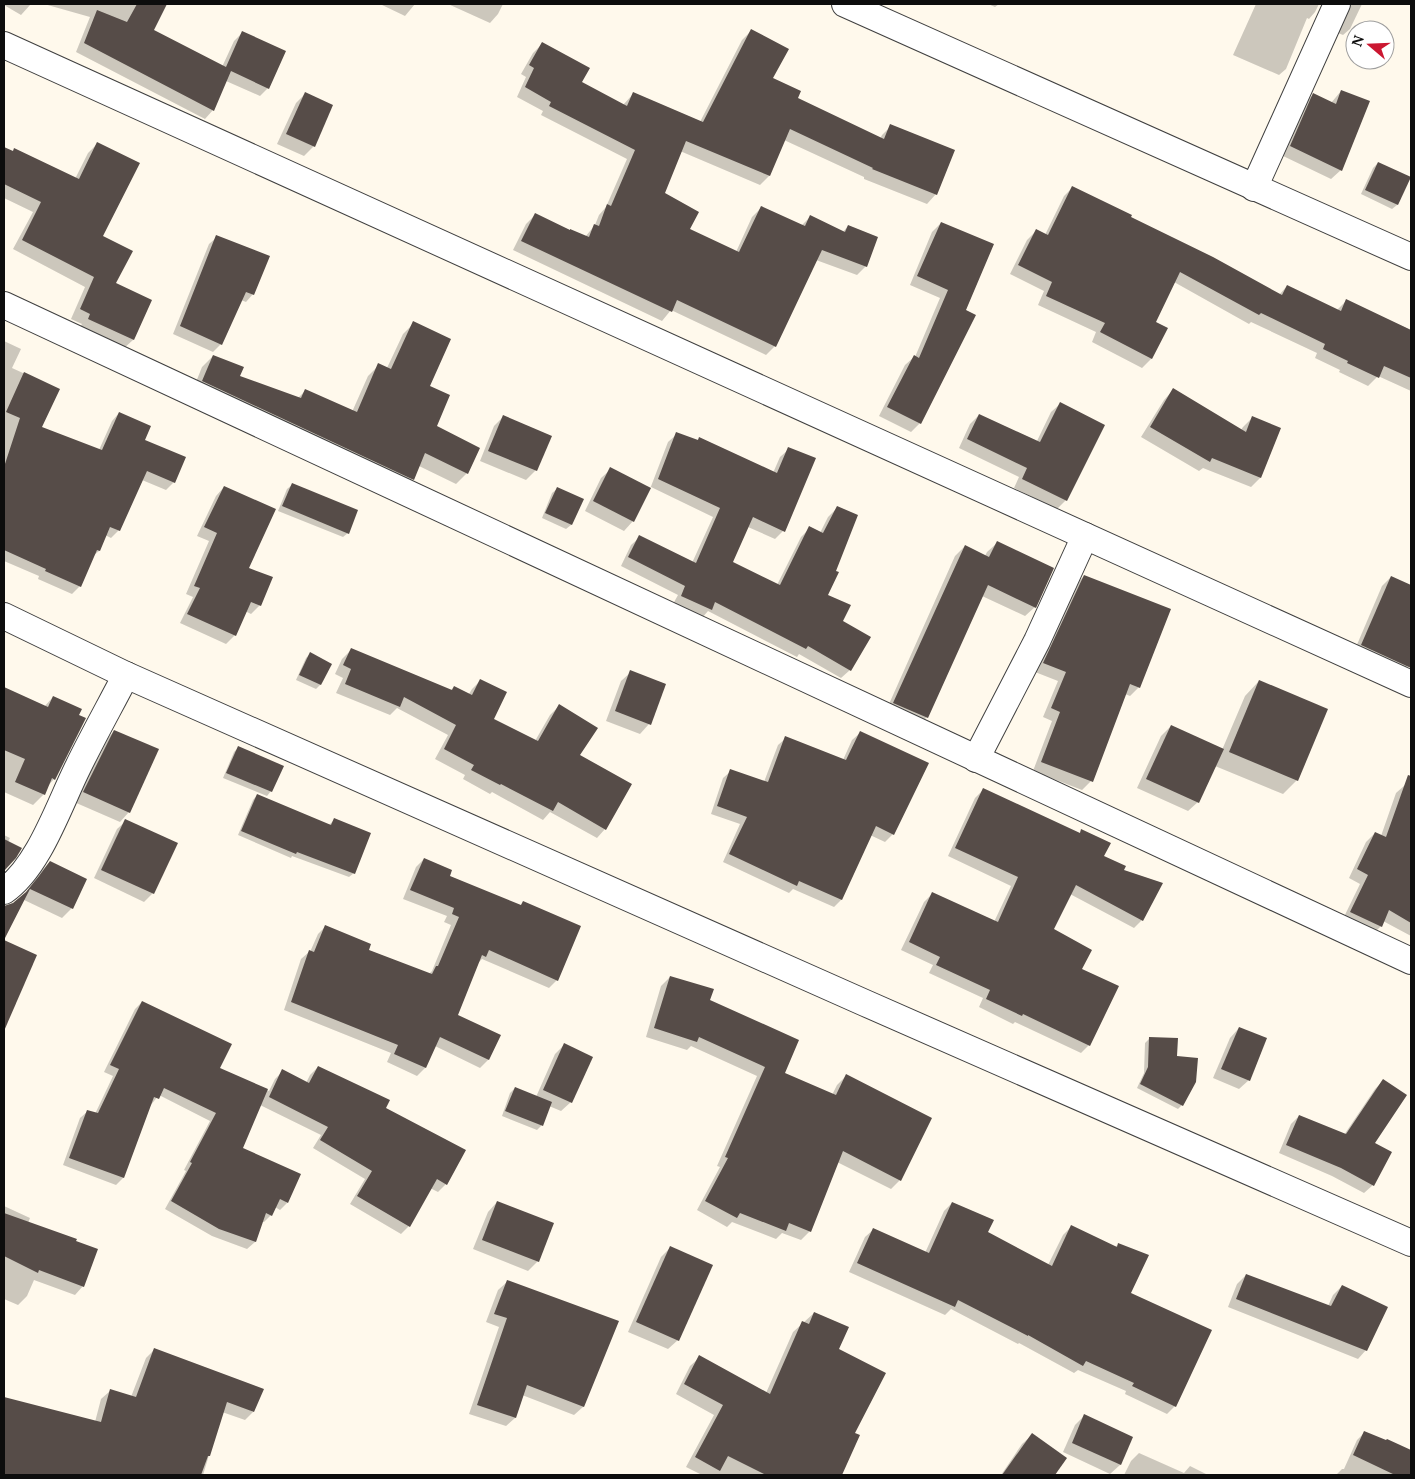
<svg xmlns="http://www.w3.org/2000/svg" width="1415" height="1479" font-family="'PT Serif',serif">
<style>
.shadow{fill:#0003}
.building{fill:#564c48}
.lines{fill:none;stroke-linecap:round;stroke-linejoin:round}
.minor-casing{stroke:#404040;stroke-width:28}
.minor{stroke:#fff;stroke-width:26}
</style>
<rect width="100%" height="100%" fill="#fff9ec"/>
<g class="shadow">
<path d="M4,4H31L21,15L4,5Z"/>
<path d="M44,4H159L152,31L222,67L234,41L243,32L268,88L260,96L226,81L213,110L205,119L76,52L90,17Z"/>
<path d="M380,4H415L405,16Z"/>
<path d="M448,4H503L498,14L490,23Z"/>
<path d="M988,4H999L995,7Z"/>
<path d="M1256,4H1319L1315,12L1309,19L1307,18L1286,69L1279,75L1233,55Z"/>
<path d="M1344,4H1362L1350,29L1343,35L1338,33Z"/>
<path d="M751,31L772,79L796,99L880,139L882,135L891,126L936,194L927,204L864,179V177L784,140L769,176L760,185L680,151L663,194L688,230L736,252L752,217L761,208L801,226L811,216L843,232L848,226L866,266L857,275L816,260L775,346L766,355L671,310L662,321L513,250L526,224L535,215L585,237L595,225L599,215L606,207L627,159L541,115L543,111L517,97L526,77L521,74L533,53L542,44L581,83L623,105L633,94L700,122L742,40Z"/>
<path d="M1341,91V170L1331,179L1281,155L1304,103L1314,94L1331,103Z"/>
<path d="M305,94L314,146L304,156L277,144L296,103Z"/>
<path d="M98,143L102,236L115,284L150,300L133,340L123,349L79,329L82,324L71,319L85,287L13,249L33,212L4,198V148L12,152L15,149L75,179L88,153Z"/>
<path d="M1378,163L1409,178L1397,205L1392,209L1361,194L1373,168Z"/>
<path d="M1073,187L1279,295L1287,286L1337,310L1346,301L1411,330V391L1378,376L1368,386L1339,372L1340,370L1315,358L1317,353L1251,322L1249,324L1174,282L1154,323L1166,329L1151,359L1142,368L1092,342L1096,332L1038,305L1044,291L1010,274L1027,240L1036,231L1045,235L1064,196Z"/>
<path d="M941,223L992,245L920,423L911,432L879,416L905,365L914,357H915L940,298L910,285L932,232Z"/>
<path d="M217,237L253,294L246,302L241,300L221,344L213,352L173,334L209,244Z"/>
<path d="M414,323L428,387L435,427L467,473L456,484L419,466L413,479L402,490L192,392L202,367L213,356L238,377L298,398L305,391L352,412L368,376L379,365L387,368L403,334Z"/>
<path d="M4,341L21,349L12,368L58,389L40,428L99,450L112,421L119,413L144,440L174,482L166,490L142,480L119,530L111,538L105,535L99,551L93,556L80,586L72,594L38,579L39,576L4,561Z"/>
<path d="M1173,390L1241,430L1243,427L1252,418L1260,478L1251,487L1203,468L1199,471L1141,437L1164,400Z"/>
<path d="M1060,404L1066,500L1057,509L1014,488L1019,477L959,448L970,424L979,415L1037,441L1051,412Z"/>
<path d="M503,417L536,470L526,480L480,461L494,426Z"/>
<path d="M677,434L696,441L700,438L773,473L780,457L789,449L783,531L775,539L748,527L731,563L777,585L801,537L810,528L820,533L828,517L837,508L826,595L841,622L850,670L841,678L799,654L797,657L708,611L702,618L673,604L678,595L621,566L631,545L640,537L692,563L713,517L651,487L633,521L624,531L585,511L601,478L611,469L650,489L668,442Z"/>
<path d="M292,485L348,533L343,537L278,511L287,489Z"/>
<path d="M224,487L248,568L260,605L251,614L245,611L235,635L226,644L180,623L193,597L186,594L209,541L197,536L216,496Z"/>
<path d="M557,489L582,500L571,525L566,529L542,518L552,493Z"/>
<path d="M997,543L1035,607L1025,616L982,596L927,717L917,727L885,713L955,556L965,546L985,556L987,552Z"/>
<path d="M1084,576L1139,687L1130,696L1125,694L1091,781L1082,790L1033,771L1052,721L1043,717L1058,681L1035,672L1075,585Z"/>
<path d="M1391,577L1411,586V657L1408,666L1399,675L1353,654L1382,586Z"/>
<path d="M351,650L450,691L454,687L469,694L472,689L481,680L492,719L535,741L550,715L559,706L605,829L597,838L550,812L543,820L492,792L490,794L463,779L465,775L435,759L448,735L397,708L390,715L336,693L343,678L335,674L342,659Z"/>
<path d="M310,654L331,664L320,685L316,689L296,680L306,658Z"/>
<path d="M631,672L665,684L649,724L640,734L606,721L621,681Z"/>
<path d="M1259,681L1297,780L1283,794L1215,766L1198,802L1188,811L1137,788L1161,736L1171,726L1222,750L1245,696Z"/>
<path d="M4,689L44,707L53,697L54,779L47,787L44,794L33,805L4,792Z"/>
<path d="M114,731L129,812L120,822L74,802L105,741Z"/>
<path d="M860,733L927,764L893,834L885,842L870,835L841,900L834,907L793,889L789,893L723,862L740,824L711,814L723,778L731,771L764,782L778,745L786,738L843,760L852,740Z"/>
<path d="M238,748L271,791L267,796L223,778L234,752Z"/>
<path d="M1405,785L1411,787V936L1383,921L1381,926L1372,935L1342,921L1360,884L1349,878L1366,842L1375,833L1381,836L1396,793Z"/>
<path d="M983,790L1079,834L1081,831L1103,857L1123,871L1142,920L1134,928L1070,894L1053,929L1080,969L1089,1045L1081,1053L1015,1022L1013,1024L979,1007L983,998L929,973L933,965L901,950L924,902L932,894L994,922L1011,886L948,856L975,798Z"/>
<path d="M257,795L329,825L334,820L354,873L349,877L292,856L291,858L238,835L253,800Z"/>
<path d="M126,821L153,893L144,902L94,878L117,829Z"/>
<path d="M4,835L10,838L8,842L6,867L4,870Z"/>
<path d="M424,859L449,876L520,906L523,903L557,980L549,988L482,959L477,964L456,1016L499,1036L488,1060L480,1068L435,1046L425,1068L417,1076L387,1062L391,1053L284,1010L301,959L309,952H310L318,934L326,926L368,950L429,974L432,971L451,925L444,922L447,916L403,899L416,867Z"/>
<path d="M50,862L72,908L62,918L22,899L40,872Z"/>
<path d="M4,942L35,956L4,1028Z"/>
<path d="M670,977L709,1001L783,1073L832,1095L837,1085L846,1076L900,1180L891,1189L837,1162L810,1231L801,1240L782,1233L776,1239L732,1222L727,1227L697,1210L720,1167L717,1166L757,1076L691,1046L687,1050L646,1037L661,986Z"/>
<path d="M142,1002L218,1069L269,1091L275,1079L283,1071L306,1083L310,1075L318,1067L385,1109L446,1184L438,1192L430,1188L409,1226L401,1234L350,1204L365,1179L313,1148L321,1135L260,1105L241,1149L287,1203L280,1210L275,1207L271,1215L264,1222H262L255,1242L247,1249L212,1236L165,1209L186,1171L184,1170L210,1121L159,1095L150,1106L123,1178L116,1185L63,1165L80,1118L88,1111L95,1114L113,1076L104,1072L135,1009Z"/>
<path d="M1239,1028L1249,1080L1239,1089L1213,1078L1230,1038Z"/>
<path d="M1150,1038L1176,1057L1182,1105L1178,1109L1137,1088L1144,1073L1145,1043Z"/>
<path d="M564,1045L571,1102L561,1111L549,1106L541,1126L537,1130L502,1116L510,1093L515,1088L536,1097L555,1054Z"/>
<path d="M1383,1081L1374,1143L1373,1185L1364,1193L1332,1176L1279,1153L1291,1124L1299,1116L1344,1135L1375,1089Z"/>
<path d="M497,1202L538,1261L528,1271L473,1249L488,1212Z"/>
<path d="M952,1203L987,1233L1048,1265L1063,1235L1071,1227L1115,1247L1119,1244L1130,1294L1175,1406L1167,1414L1125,1394L1126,1391L1078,1370L1074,1373L1019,1343L1018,1344L951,1309L945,1315L849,1272L865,1237L874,1229L925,1253L944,1211Z"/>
<path d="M4,1206L30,1218L28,1223L83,1286L75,1295L34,1280L27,1296L18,1305L4,1299Z"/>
<path d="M670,1248L678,1340L668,1349L628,1332L661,1257Z"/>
<path d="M1246,1275L1328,1306L1333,1295L1342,1286L1366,1350L1358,1359L1228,1307L1237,1284Z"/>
<path d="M507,1282L617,1321L583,1407L574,1415L522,1395L515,1418L506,1426L469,1414L499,1327L486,1322L498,1290Z"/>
<path d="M814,1313L837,1349L853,1433L858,1436L841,1475H702L686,1467L714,1415L676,1394L690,1366L700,1357L766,1393L793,1332Z"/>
<path d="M154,1350L253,1412L245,1420L222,1412L203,1475H4V1399L95,1422L101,1399L110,1391L131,1397L146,1358Z"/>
<path d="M1084,1416L1132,1437L1120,1465L1110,1474L1063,1452L1075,1425Z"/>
<path d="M1364,1433L1386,1441L1387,1440L1411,1452V1475H1336L1342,1469H1344L1357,1440Z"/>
<path d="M1032,1435L1066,1459L1054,1475H1001L1022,1444Z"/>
<path d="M1139,1453L1184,1473L1190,1466L1208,1475H1124L1131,1461Z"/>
</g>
<g class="building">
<path d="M137,4H167L154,30L226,67L242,31L286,51L269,89L231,71L214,111L84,43L97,10L127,22Z"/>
<path d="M751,29L789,49L773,78L801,91L798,98L884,139L890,124L955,150L937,195L872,169L873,168L790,129L770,176L686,141L665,193L699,212L690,229L739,252L761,206L805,226L810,215L845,232L848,225L878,237L867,267L822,250L776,347L677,300L672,312L521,241L535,213L570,230V229L589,237L594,224L599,226L607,204L611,206L635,150L549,106L551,102L525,87L534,68L529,65L542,42L590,68L582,82L627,106L633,92L703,122Z"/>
<path d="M1341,90L1370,101L1342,171L1290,146L1313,93L1336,104Z"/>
<path d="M305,92L333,105L315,147L286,134Z"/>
<path d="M97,142L140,163L103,236L133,251L116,283L152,300L134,340L88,319L90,314L80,309L94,277L22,240L41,202L4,184V147L13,151L14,148L79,179Z"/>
<path d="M1378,162L1411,177L1398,205L1365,190Z"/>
<path d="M1072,186L1132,215L1131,217L1213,257L1282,295L1287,285L1341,311L1346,299L1411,330V378L1384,366L1379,378L1347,363L1348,361L1323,349L1325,344L1261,313L1259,315L1180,272L1156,322L1168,328L1152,359L1100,332L1105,323L1046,296L1052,282L1018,265L1036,229L1048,235Z"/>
<path d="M941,222L994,244L966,310L976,315L921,424L887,407L914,355L919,358L948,290L917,276Z"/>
<path d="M216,235L270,256L254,295L246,292L222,345L180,326Z"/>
<path d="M413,321L451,339L430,386L450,395L437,426L480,448L468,474L425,453L414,480L202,381L213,355L244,367L240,376L301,398L305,389L357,412L378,363L391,369Z"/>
<path d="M24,372L60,389L42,427L102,450L119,412L151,426L145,440L186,457L175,483L147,471L120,531L110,527L100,551L97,550L81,587L45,571L46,569L4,550V467L20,418L6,412Z"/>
<path d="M1173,388L1246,432L1252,416L1281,428L1261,478L1212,458L1210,462L1150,427Z"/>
<path d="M1060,402L1105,425L1067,501L1022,479L1027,468L967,439L979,414L1040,442Z"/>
<path d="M503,415L552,436L537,471L488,451Z"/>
<path d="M676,432L698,440L699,437L777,473L788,447L816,458L785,532L753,517L733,562L780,585L809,526L823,533L837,506L858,515L836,571L839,572L828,595L851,605L843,621L871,637L851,671L808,646L806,649L715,602L712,610L681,596L685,586L628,557L639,535L696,563L720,508L658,479Z"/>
<path d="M610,467L651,488L634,522L593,501Z"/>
<path d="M292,483L358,510L349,534L282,506Z"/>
<path d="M224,486L276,509L249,568L273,577L261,606L251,602L236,636L187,614L200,588L194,586L217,533L204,527Z"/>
<path d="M557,487L584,499L572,525L545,513Z"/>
<path d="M997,541L1054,568L1036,608L988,585L928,718L893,703L965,545L989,557Z"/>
<path d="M1084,575L1171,609L1140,688L1130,684L1093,782L1041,762L1060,712L1051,708L1066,672L1043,663Z"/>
<path d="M1391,576L1411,585V668L1361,645Z"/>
<path d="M351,648L452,690L454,686L472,695L480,679L507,692L494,719L538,741L559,704L598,728L580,755L632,784L606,830L558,802L553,811L501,784L500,785L471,770L474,765L444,749L456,725L404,697L400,707L345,684L351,669L343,665Z"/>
<path d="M310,652L332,664L321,685L299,675Z"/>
<path d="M630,670L666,684L651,725L615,711Z"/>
<path d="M1259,680L1328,709L1298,781L1229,752Z"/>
<path d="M4,687L48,707L53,696L82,709L79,715L86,718L55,780L52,778L45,795L15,782L25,759L4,750Z"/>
<path d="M1171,725L1224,749L1199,803L1146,779Z"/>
<path d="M114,730L159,749L130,813L83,792Z"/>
<path d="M860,731L929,763L894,835L876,826L842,900L799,881L797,886L729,854L747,817L717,806L730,769L768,782L785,736L846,760Z"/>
<path d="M238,746L284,766L272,792L226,773Z"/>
<path d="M1408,775L1411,776V923L1389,910L1382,927L1350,912L1368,875L1357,869L1375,832L1386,837Z"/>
<path d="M983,788L1080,833L1081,829L1111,843L1104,856L1126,866L1124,870L1163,883L1143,921L1076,885L1054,929L1092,950L1082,969L1119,986L1090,1046L1023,1014L1022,1016L986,999L990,990L936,965L940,957L909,942L932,892L998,922L1018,877L955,848Z"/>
<path d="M257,794L331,825L334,818L371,833L355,874L297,852L296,854L241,831Z"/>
<path d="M125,819L178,843L154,894L101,870Z"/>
<path d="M4,839L22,848L16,858L4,871Z"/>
<path d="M424,858L452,870L450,876L521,905L523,901L581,926L558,981L489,950L486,957L482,955L458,1015L501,1035L489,1060L440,1037L426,1068L394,1054L398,1045L291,1002L309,950L314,952L325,925L371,944L369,950L432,974L436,966H438L459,917L452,914L454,908L410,890Z"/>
<path d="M50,861L87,879L73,909L30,889L4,940V906L13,903L26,892L39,876Z"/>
<path d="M4,940L37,955L4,1031Z"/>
<path d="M670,976L714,989L710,1000L799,1040L785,1073L836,1095L846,1074L932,1118L901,1181L843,1151L811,1232L789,1223L786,1231L740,1213L737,1218L705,1201L728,1158L725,1157L765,1067L699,1037L697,1042L654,1028Z"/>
<path d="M142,1001L232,1044L220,1068L268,1089L243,1148L301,1174L288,1203L280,1199L272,1216L266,1213L256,1242L219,1229L171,1201L192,1163L190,1162L216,1113L164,1088L159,1099L154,1097L124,1178L69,1158L87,1110L98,1113L119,1069L110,1065Z"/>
<path d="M1239,1027L1267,1038L1250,1081L1221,1069Z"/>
<path d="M1149,1037L1178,1038L1177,1056L1198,1058L1196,1082L1183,1106L1140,1084L1148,1067Z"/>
<path d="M564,1043L593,1057L572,1103L543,1090Z"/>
<path d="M318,1066L390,1100L386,1108L466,1150L447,1185L437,1179L410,1227L357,1196L372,1171L320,1140L328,1127L269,1097L282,1069L309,1083Z"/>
<path d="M1383,1079L1407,1095L1375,1143L1392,1152L1374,1186L1341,1168L1286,1145L1299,1115L1346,1134Z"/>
<path d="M515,1087L552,1102L543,1126L505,1111Z"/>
<path d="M497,1201L554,1223L539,1262L482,1240Z"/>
<path d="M952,1202L994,1220L988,1232L1052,1266L1071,1225L1117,1247L1118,1243L1149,1255L1131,1293L1212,1330L1176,1407L1132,1386L1134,1383L1086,1361L1083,1366L1028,1335V1336L958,1300L955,1307L857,1263L873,1228L929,1253Z"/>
<path d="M4,1213L77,1239L76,1241L98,1249L84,1287L39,1270L38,1273L4,1256Z"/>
<path d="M670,1246L713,1265L679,1341L636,1322Z"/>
<path d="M1246,1274L1331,1306L1342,1285L1388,1307L1367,1351L1236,1299Z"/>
<path d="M507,1280L619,1321L584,1407L527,1385L516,1418L477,1405L507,1318L494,1314Z"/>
<path d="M814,1312L849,1327L839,1349L886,1373L855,1433L860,1435L842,1475H766L728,1456L720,1471L695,1457L723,1405L684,1384L699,1355L770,1394L802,1321L809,1324Z"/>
<path d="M154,1348L264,1389L254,1412L227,1402L210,1456H208L201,1475H4V1397L101,1422L110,1389L136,1397Z"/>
<path d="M1084,1414L1133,1437L1121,1465L1072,1443Z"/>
<path d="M1364,1431L1386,1440L1387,1439L1411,1450V1475H1395L1353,1455Z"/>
<path d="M1032,1433L1067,1458L1055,1475H1002Z"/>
</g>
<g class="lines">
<defs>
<g id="minor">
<path d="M845,4L1411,257"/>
<path d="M4,45L1411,684"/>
<path d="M1254,188L1337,4"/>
<path d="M4,305L1411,961"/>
<path d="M4,616L126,675L865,1003L1411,1243"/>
<path d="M976,759L1037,641L1085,536"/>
<path d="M4,891C39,867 59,805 78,767C93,736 110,706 126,675"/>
</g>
</defs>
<use href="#minor" class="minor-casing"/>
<use href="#minor" class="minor"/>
</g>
<rect width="1415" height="1479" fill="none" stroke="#0d0d0d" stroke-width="10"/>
<g transform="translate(1370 45) rotate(289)"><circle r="24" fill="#ffffff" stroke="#9e9e9e"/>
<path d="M0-4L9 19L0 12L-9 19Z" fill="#cb1731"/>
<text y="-8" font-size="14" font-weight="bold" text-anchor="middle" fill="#0d0d0d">N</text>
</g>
</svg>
